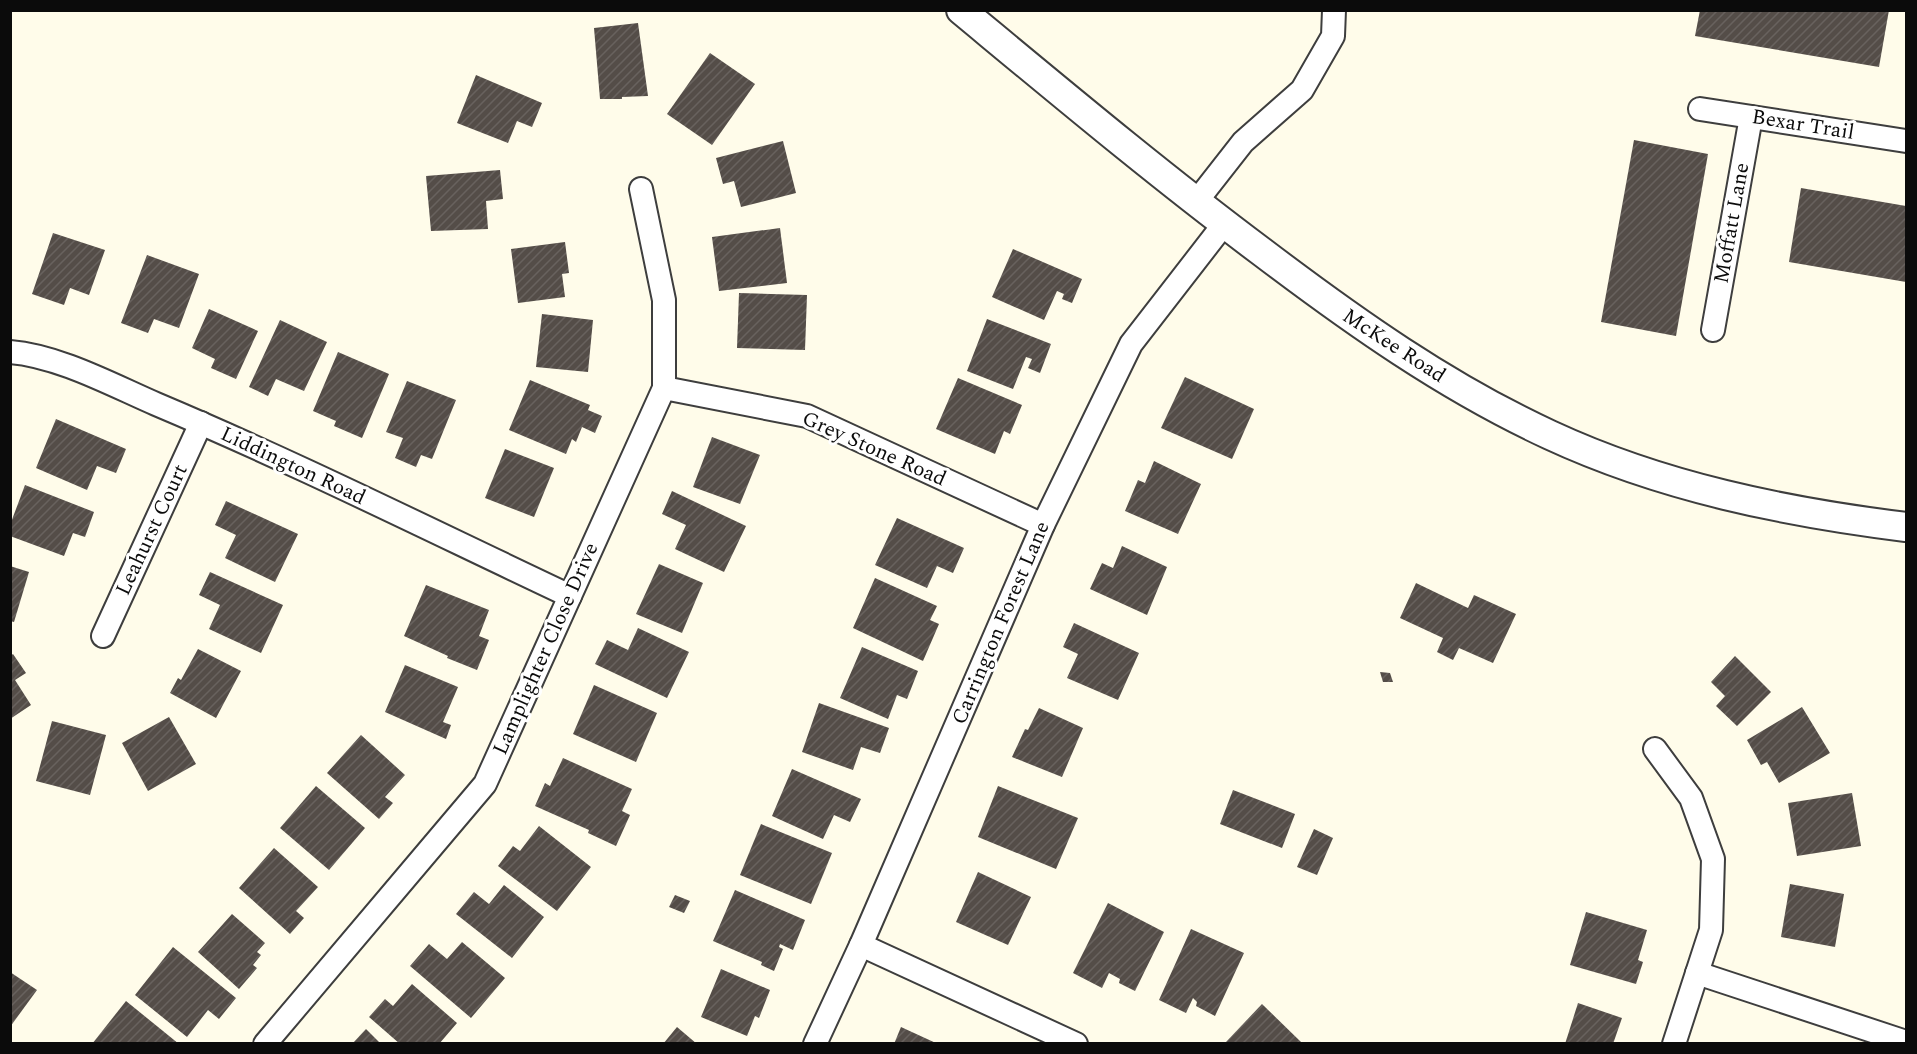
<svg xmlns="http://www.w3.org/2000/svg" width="1917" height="1054" font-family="Spectral,serif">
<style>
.building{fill:url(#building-hatch)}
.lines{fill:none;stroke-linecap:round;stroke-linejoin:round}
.minor-casing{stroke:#3e3e3e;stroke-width:26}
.tertiary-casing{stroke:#3e3e3e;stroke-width:32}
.minor{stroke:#fff;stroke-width:22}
.tertiary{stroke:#fff;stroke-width:28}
.labels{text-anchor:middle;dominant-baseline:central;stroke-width:6;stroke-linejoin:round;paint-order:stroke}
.street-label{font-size:21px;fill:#0b0b0b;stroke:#fff}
</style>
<defs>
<pattern id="building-hatch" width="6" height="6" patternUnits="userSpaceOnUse" patternTransform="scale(1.5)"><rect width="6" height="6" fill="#544d48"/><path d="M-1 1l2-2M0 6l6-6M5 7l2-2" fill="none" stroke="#68625e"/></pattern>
</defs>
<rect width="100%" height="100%" fill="#fffcea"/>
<g class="building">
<path d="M1700,10H1889L1879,67L1695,36Z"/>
<path d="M638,23L648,96L622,97V99H600L594,28Z"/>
<path d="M710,53L755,84L712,145L667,114Z"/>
<path d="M476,75L542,103L532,127L517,121L508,143L457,123Z"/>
<path d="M1634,140L1708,154L1676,336L1601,322Z"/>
<path d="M783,141L796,193L741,207L734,181L723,184L716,158Z"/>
<path d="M500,170L503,199L486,201L488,229L431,231L426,176Z"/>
<path d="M1801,188L1906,206V282L1789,262Z"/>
<path d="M780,228L787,283L719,291L712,237Z"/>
<path d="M53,233L105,250L89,295L70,288L64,305L32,294Z"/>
<path d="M565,242L569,273L562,274L565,297L518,303L511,249Z"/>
<path d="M1013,249L1082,279L1072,303L1062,299L1064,294L1057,291L1044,320L992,297Z"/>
<path d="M147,255L199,274L179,328L154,319L148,333L121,323Z"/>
<path d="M739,293L807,295L805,350L737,348Z"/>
<path d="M209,309L258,331L236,379L211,368L215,359L192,348Z"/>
<path d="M542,314L593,320L588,372L536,367Z"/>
<path d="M987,319L1051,344L1040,373L1028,368L1032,359L1026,357L1013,389L967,371Z"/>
<path d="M280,320L327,342L304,391L276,379L268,396L249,387Z"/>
<path d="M338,352L389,374L362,438L334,426L336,421L313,411Z"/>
<path d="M1185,377L1254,409L1232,459L1161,428Z"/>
<path d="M958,378L1022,405L1010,434L1004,431L995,454L936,429Z"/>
<path d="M530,380L590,405L588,410L602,416L595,433L582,427L576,442L572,439L566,454L509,430Z"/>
<path d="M407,381L456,400L432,459L421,455L416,467L395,458L403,438L386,432Z"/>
<path d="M56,419L126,449L116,473L97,466L87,490L36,468Z"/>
<path d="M712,437L760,455L740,504L693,487Z"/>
<path d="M505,449L554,468L534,517L485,498Z"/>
<path d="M1154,461L1201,484L1178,534L1125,511L1138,480L1145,483Z"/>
<path d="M25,485L94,512L85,537L73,533L64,556L10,536V525Z"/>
<path d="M672,491L746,526L724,572L675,549L686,525L662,514Z"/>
<path d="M226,501L298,534L275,582L225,558L236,535L215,525Z"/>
<path d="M897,518L964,548L953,573L937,566L927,588L875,565Z"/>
<path d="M1122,546L1167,567L1147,615L1090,589L1102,563L1113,568Z"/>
<path d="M659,564L703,583L682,633L636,614Z"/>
<path d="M10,566L29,572L14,622L10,621Z"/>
<path d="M210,572L283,605L261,653L209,629L220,605L199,595Z"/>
<path d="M875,578L937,606L930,620L939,624L923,661L853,628Z"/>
<path d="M1416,583L1468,608L1474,595L1516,614L1493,663L1459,648L1453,660L1437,652L1443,638L1400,618Z"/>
<path d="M426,585L489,610L479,636L489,640L477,670L447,658L448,656L404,636Z"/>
<path d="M1074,623L1139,653L1118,700L1067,678L1078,654L1063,647Z"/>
<path d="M638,628L689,652L667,698L595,664L607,640L628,650Z"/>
<path d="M862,647L918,671L907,699L897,695L888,719L840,698Z"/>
<path d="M198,649L241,671L216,718L170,693L178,678L181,680Z"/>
<path d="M13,654L26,673L15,680L31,705L10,719V656Z"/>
<path d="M1735,656L1771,692L1737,726L1716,706L1725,696L1711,682Z"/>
<path d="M405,665L458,687L443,722L451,725L446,739L385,712Z"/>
<path d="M1380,672L1390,673L1393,682H1383Z"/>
<path d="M594,685L657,713L636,762L573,734Z"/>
<path d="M819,703L889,728L880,753L861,747L853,770L802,752Z"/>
<path d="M1802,707L1830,753L1779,783L1767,762L1761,765L1747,740Z"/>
<path d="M1039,708L1083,728L1062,777L1012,757L1025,729L1028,730Z"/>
<path d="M169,717L196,764L148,791L122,743Z"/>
<path d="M52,721L106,735L90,795L36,781Z"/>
<path d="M361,735L405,775L385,797L393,803L379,819L327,773Z"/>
<path d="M563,758L632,789L622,811L630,815L616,846L588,833L589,830L535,806L545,783L550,786Z"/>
<path d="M792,769L861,799L850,822L834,815L823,839L772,816Z"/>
<path d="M316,786L365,828L329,870L280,828Z"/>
<path d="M998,786L1078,818L1056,869L978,837Z"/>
<path d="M1233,790L1295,814L1282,848L1220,824Z"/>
<path d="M1852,793L1861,846L1797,856L1788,803Z"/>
<path d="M761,824L832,853L811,904L740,875Z"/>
<path d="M539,826L591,867L557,911L498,866L513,846L520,851Z"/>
<path d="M1314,829L1333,838L1317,875L1297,867Z"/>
<path d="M274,848L318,887L296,911L304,918L290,934L239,888Z"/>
<path d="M978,872L1031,897L1008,945L956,922Z"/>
<path d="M1790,884L1844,894L1835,947L1781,937Z"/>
<path d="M504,885L544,917L512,958L456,914L474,892L489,904Z"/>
<path d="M735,890L805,920L793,950L780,944L779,947L783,949L774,971L761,965L762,962L713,941Z"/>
<path d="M675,895L690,901L684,913L669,907Z"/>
<path d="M1108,903L1164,932L1135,991L1119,983L1120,979L1109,973L1102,988L1073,973Z"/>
<path d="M1586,912L1647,930L1638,960L1643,962L1636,984L1570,965Z"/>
<path d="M232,914L265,943L257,952L261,955L253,965L257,968L239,989L198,952Z"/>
<path d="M1191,929L1244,953L1215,1016L1196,1006L1197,1002L1193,998L1186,1013L1159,1000Z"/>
<path d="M462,942L505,978L471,1018L410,966L429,944L447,959Z"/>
<path d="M173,947L236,998L219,1019L208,1010L187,1037L135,995Z"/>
<path d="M721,969L770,990L759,1018L755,1016L747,1036L701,1017Z"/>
<path d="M10,972L37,990L10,1027Z"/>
<path d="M412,984L457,1023L439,1044H400L369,1017L385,999L393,1006Z"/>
<path d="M126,1001L179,1044H92Z"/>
<path d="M1578,1003L1622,1018L1613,1044H1565Z"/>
<path d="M1262,1004L1301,1042L1299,1044L1226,1042Z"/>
<path d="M677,1027L697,1044H663Z"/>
<path d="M901,1027L938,1044H894Z"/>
<path d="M366,1029L381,1044H352Z"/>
</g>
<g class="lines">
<defs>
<g id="minor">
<path d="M1700,109L1906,141"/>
<path d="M1196,202L1243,142L1302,90L1333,36L1334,10"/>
<path d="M1713,330L1751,117"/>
<path d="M10,352C59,356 112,385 156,404C296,463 432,531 570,596"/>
<path d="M664,388L807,416L1043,525"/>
<path d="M103,636L201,423"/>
<path d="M1655,749L1691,798L1713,859L1711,930L1674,1044"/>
<path d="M861,945L1076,1044"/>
<path d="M1697,973L1906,1042"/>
<path d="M265,1044L485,784L664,388V300L641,189"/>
<path d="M815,1044L861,945L1043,525L1131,344L1224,224"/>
</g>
<path id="tertiary" d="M961,10C1060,92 1159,175 1262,252C1353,321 1446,387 1550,435C1662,487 1785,512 1906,527"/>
</defs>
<use href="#minor" class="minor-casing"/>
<use href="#tertiary" class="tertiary-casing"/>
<use href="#minor" class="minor"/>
<use href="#tertiary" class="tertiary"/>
</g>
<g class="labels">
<g class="street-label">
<text transform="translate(1803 125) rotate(9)">Bexar Trail</text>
<text transform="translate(1732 223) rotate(-80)">Moffatt Lane</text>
<text transform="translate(1394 346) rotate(33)">McKee Road</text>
<text transform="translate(874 449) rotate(24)">Grey Stone Road</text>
<text transform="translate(293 466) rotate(25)">Liddington Road</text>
<text transform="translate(152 530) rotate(-65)">Leahurst Court</text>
<text transform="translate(1001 623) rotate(-67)">Carrington Forest Lane</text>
<text transform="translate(546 649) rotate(-66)">Lamplighter Close Drive</text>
</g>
</g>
<rect width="1917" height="1054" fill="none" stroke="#0b0b0b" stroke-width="24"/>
</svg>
